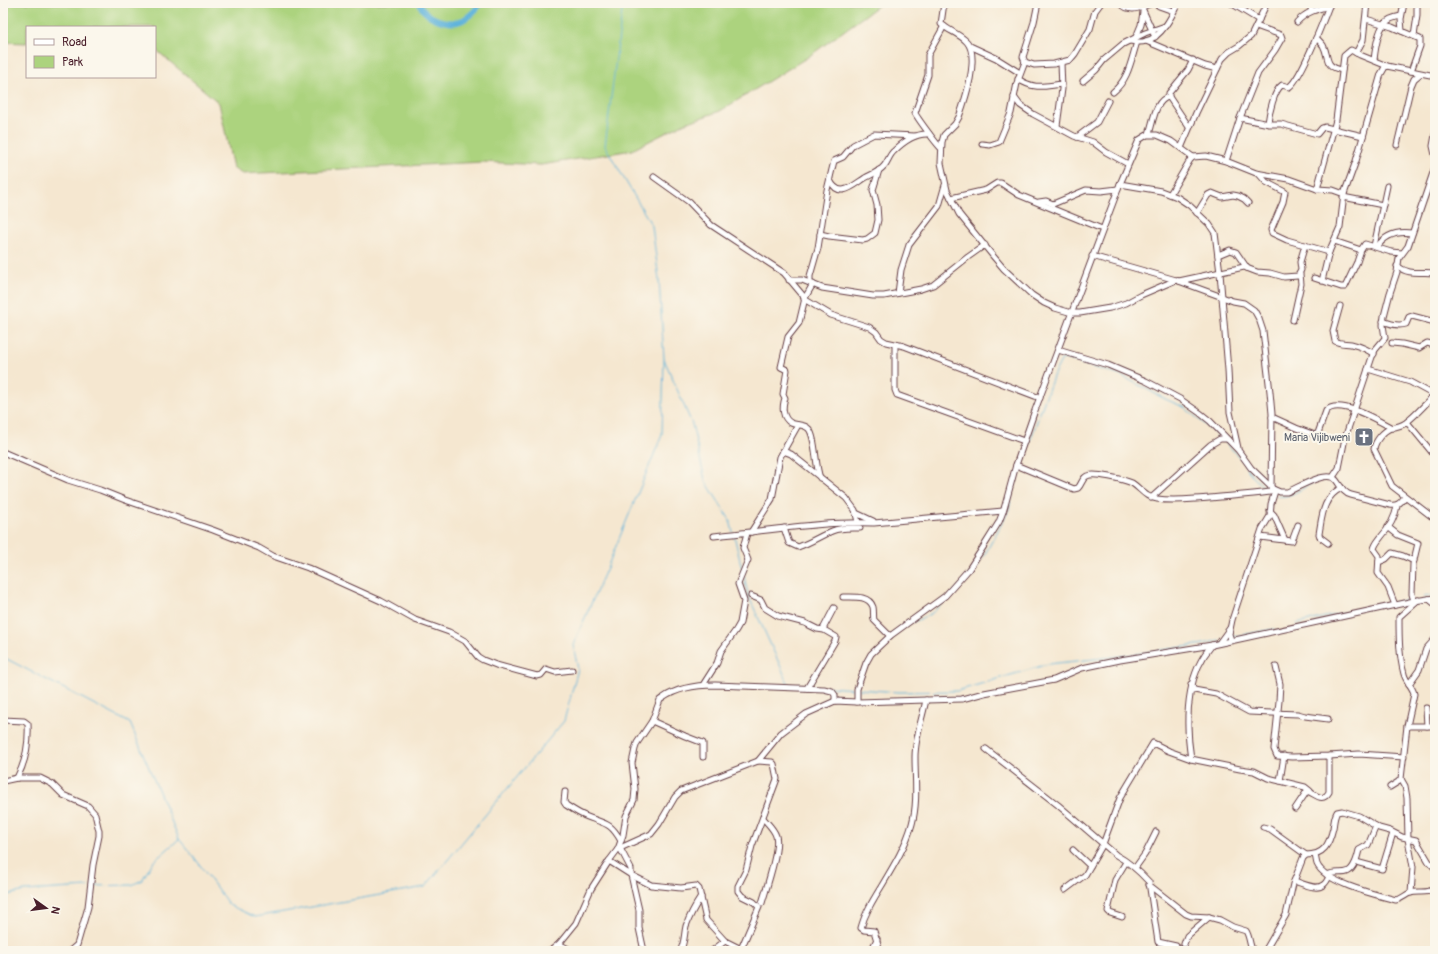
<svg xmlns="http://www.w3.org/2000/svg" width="1438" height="954" font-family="Pangolin,sans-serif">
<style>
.green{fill:#acd37e;stroke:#7b7954}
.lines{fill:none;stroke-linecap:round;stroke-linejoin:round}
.stream{stroke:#5fb3db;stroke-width:1}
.river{stroke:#5fb3db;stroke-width:6}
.minor-casing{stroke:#643d44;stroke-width:7}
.minor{stroke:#fff;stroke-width:5}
.labels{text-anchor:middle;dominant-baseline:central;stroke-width:4;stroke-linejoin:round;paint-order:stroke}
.worship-label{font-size:11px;fill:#5b616d;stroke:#fbf7ec;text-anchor:end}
</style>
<rect width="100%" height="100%" fill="#fbf7ec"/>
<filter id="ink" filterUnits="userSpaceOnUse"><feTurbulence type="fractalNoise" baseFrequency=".025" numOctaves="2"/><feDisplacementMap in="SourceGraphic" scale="8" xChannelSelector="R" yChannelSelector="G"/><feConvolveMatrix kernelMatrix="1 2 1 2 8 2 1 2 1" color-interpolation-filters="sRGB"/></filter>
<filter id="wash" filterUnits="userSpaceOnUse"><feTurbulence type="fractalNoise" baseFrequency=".012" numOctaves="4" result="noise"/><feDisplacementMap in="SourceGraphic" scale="16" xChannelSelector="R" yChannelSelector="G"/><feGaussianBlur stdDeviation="0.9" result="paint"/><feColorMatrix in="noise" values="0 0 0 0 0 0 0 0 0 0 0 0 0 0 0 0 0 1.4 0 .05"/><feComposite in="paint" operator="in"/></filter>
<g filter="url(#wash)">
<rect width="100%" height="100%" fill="#f5e7d0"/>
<path class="green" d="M3,3H882L808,57L720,111L683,124L632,150L541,165L483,162L242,174L233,168L219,103L155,49V27H27V43L3,42Z"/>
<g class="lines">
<g class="stream">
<path d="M623,3L605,146L652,226L659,280L664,359L692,424L705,480L730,520L733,532"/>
<path d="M1225,442L1243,461L1251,475L1267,490"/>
<path d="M1021,466L1054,374L1062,359H1067L1122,376L1165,399L1184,407L1208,427L1219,438"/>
<path d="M1276,496C1290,499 1302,488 1314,482"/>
<path d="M734,535L742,569"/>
<path d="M744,576L748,595L789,685H791"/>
<path d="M1424,597L1435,595"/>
<path d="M1396,602L1407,600"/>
<path d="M914,622L932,613L953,593L974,570L985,554L1009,510L1012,492L1020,469"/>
<path d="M1297,624L1325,617L1391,603"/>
<path d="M1232,637L1274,629"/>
<path d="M3,657L130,723L179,839L197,861L229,905L255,917L425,887L564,721L578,669L573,645L609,563L662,435L664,360"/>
<path d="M828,687L855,689"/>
<path d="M858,689L899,692L957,691L1048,664L1113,657L1204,644L1219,640"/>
<path d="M93,886L132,885L142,880L153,862L179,839"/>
<path d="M3,896L25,891L88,887"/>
</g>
<path class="river" d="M420,3C421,6 422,9 424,11C433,20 451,26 463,20C470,16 476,10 481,3"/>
</g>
</g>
<g filter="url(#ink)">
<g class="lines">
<defs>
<g id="minor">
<path d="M944,3L941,24C949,31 960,34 967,42C980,57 965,100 959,117L955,124L944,135L942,142L941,163L947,190L959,214L993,256L1004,269L1032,295L1044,303L1055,308L1072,313H1080L1110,308L1126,303L1141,295L1176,280"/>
<path d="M1038,3L1034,22L1023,57L1025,62L1034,65L1054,64L1070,60L1075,54L1090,29L1095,11L1101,3"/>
<path d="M1120,3C1130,14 1141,7 1153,3"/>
<path d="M1155,3L1159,6L1173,11"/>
<path d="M1231,3L1259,20"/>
<path d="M1308,3L1312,10"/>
<path d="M1142,8L1155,37"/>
<path d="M1366,19L1392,27L1420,39V46L1411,71"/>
<path d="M1297,22C1306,12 1317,9 1329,6"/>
<path d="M1402,31L1401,19L1404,3"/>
<path d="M1414,36L1417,16V3"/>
<path d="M1136,37L1141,25L1143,12"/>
<path d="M1316,38C1319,40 1321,43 1323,45C1330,58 1323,66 1342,70"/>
<path d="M1130,41C1135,42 1141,43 1146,41C1162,37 1172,16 1178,3"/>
<path d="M1146,41L1205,66L1217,69"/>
<path d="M970,46L996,58L1020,73"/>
<path d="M1356,53L1363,40L1367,3"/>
<path d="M1374,60C1375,51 1378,32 1384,24C1388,19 1395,17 1401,16"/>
<path d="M1018,79C1035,90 1043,86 1062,84"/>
<path d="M1083,81L1096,70L1104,60L1123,44L1145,33L1165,26"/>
<path d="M1113,92C1129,79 1131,60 1137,42"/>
<path d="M1014,97L1020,105L1033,114L1074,136L1093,142L1106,152L1128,164"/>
<path d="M1240,118L1258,73L1275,50L1282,38L1281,35L1256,26"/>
<path d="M1268,123C1269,114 1274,90 1282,85L1289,87C1301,79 1324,19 1330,3"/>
<path d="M1057,126L1062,89L1061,63"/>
<path d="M1189,127L1169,97V93L1188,70L1193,60"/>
<path d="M1149,134C1153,123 1155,99 1169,97"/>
<path d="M1435,135L1433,146L1435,155"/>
<path d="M1077,137L1097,122L1108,101"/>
<path d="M982,144L990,145L999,142L1011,113L1017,83L1025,62"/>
<path d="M1397,145L1411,86L1414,79L1420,74"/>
<path d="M941,148C937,145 916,116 915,113L928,75V55L944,26"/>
<path d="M1181,148L1196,113L1222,59L1229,52L1239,46L1251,36L1267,3"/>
<path d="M1226,161L1240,118L1269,124H1281L1317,134L1322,128L1325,127L1363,136"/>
<path d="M1259,174L1266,182L1285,192L1283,202L1271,230L1272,233L1287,240L1329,252"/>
<path d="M654,177L689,202L711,225L784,273L805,298"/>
<path d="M830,180C839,200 854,185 865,178C872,174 879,172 884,166C888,162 889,155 894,151C903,142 916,133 929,134"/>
<path d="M1120,184L1161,191L1177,197L1189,205L1209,224L1215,233L1220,273L1228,370L1230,412L1238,448"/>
<path d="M1317,189L1336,120L1344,56L1351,50L1360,55L1387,66"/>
<path d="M1170,194L1190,160L1193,157L1206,156L1226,161L1256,173L1289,179L1317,189L1333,190L1344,194"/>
<path d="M1343,197L1383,205"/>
<path d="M951,198L986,190L997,183H1001L1019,195L1102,229"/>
<path d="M1039,202L1046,201L1053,204L1086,190L1101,191L1118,189"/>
<path d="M1197,213L1208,195L1212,193L1222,197L1233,195L1238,196L1244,199L1248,203"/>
<path d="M820,234L829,236L863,240L867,239L875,233L878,220L877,205L873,190L879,170"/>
<path d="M1334,241L1361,250"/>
<path d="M1374,246L1387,186"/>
<path d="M1377,247C1385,235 1398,231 1412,233"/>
<path d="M1218,255L1230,250L1236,252L1247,268"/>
<path d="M1092,256L1176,280L1233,301L1244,303L1254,310L1259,319L1263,331L1270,392L1272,414L1271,488"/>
<path d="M1397,266C1410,276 1420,271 1435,273"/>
<path d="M1314,278L1341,287H1345L1357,262L1361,250L1365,244L1391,252L1402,253"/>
<path d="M789,280H802L822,288L873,296H884L921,289L933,285L968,257L985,245"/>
<path d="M1179,281L1244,267L1257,272L1270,273L1284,277L1298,276L1301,270L1300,262L1305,245"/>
<path d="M1322,281L1329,252L1340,227L1344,194L1356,161L1381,74L1385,67L1387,66L1435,76"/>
<path d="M810,283V276L818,248L827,190L834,161L843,157L853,145L874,134L915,136"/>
<path d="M813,284L805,298L799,323L788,337L781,367L787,370L783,394L785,398C782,407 782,418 791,423C797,426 804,423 809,429C816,438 815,465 820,478"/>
<path d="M898,293L901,270L909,245L939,206L945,185"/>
<path d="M804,299L831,315L869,327L876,332L881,339L886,342L904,346L1040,398"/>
<path d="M1340,306L1333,331L1335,341C1340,344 1345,343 1351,344C1359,346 1367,349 1374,354"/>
<path d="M1293,320L1301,284L1300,274"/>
<path d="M1383,321C1390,324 1399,326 1406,324L1409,317L1412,316L1435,322"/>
<path d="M1392,343L1402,344L1419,348L1427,343L1435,345"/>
<path d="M895,345V390L897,395L1024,441"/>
<path d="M1058,350L1108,365L1146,381L1180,399L1200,413L1210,421L1238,450L1251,468L1273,489L1280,492H1287C1298,488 1327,469 1336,480C1340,485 1343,493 1351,495L1390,505C1398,506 1400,503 1405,497"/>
<path d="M1368,369L1410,382L1434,395"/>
<path d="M1435,395C1426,403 1418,413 1408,421C1403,426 1398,426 1391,428C1383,431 1375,441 1374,449L1392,486L1435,519"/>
<path d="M1430,399L1435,405"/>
<path d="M1272,417L1296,428L1315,435L1318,433L1326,411C1339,397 1379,421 1392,428"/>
<path d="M1407,422L1435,456"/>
<path d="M783,451L791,454L846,498L855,510L858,522"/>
<path d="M3,452L68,480L100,490L125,500L213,530L259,548L273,556L308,568L381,601L415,620L449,632L465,641L478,657L483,660L496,665L537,676L541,675L546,669L555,672L572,670"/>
<path d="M1016,465L1074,489L1078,488C1082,484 1082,478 1087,476C1094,472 1125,480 1132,483C1141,489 1146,498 1157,499C1175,502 1191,499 1209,498C1229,496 1250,495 1270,492L1274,490"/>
<path d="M1333,477L1339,468L1345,438L1372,357L1375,350L1385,338L1383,325L1384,316L1390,293L1397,272L1399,258L1408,246L1435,167"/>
<path d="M1151,498L1210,445L1220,439H1227"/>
<path d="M1270,511L1274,515L1285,540"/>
<path d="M856,513L873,521"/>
<path d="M1388,527L1398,535L1418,543L1413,564L1412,594L1414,601"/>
<path d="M784,528L789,543L798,547C810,543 820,536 832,531C841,527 851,528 860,528"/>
<path d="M751,532L772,499L780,457L798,425"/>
<path d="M714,536C767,531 821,521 874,523L1003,511"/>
<path d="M1260,537L1292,541L1298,525"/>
<path d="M1328,543L1320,537L1319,534C1322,516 1323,496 1342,488"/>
<path d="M1379,562L1386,559L1392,553L1403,556L1414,561"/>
<path d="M751,596L761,600L765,608L778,616L805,623L817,629L824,630L836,637L835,641L807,688"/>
<path d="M843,597C853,597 869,595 873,607C874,611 873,616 874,620L890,636"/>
<path d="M1429,599L1435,604"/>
<path d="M1395,605L1388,587L1378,573L1379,556L1374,549C1375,544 1378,541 1381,537C1389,528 1395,518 1397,506"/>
<path d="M823,629L834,608"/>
<path d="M1231,640L1229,634L1232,620L1262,529L1270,516L1271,504L1275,491"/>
<path d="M1219,643L1230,628"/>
<path d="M1276,667L1280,684L1279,701L1274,749L1277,756L1292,757L1329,756L1359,754L1404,757"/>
<path d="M1191,684L1194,690L1216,694L1249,712L1298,714L1305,716L1328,719"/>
<path d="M1409,684L1419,670L1426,649L1435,639"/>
<path d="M703,685L717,663L721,651L736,630L740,623L744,601L738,584L748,560L743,548L747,533"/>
<path d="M857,702V689L866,663L871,654L890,636L945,596L969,569L984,546L999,522L1004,509L1016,465L1034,413L1120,184L1139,140L1147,135H1157L1171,141L1193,157"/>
<path d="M1426,708L1427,726"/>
<path d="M3,720L24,721L28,724C29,743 26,761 17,778"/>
<path d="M652,721L685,736L703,743V757"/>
<path d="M1407,726H1435"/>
<path d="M986,749L1058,805L1116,855C1129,862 1139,871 1149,882L1158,942L1176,946L1178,948L1179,951"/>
<path d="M1191,759C1185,720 1185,676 1212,645"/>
<path d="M1401,779L1405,786L1407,798L1408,839L1413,867L1411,893"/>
<path d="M3,781L17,778H40L52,784L63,795L88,806L95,814L99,831V836L93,865L88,907L77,945L70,951"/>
<path d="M1280,781L1284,756"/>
<path d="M1390,787L1398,782L1401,779L1407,726L1414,694C1413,687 1406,682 1404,674C1399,656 1399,636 1399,617L1418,600"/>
<path d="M565,792L564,802L566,805C572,809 578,813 585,816C604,824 610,821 621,841"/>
<path d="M1295,809L1307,791C1315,793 1322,804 1329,792V756"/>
<path d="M1263,827L1270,829L1306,855"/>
<path d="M620,848L631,869V875L639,910V928L644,951"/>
<path d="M618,849L623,835L626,816L634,800L635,789L632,763L635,749L637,743L652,721L660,700L663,698C677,688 698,685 715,685L824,689L832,691L835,695V701"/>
<path d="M1073,850L1090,866"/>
<path d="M1315,855C1316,858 1316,861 1317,864C1325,883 1377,895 1396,900C1402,899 1405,895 1410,893C1419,890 1429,895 1435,887"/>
<path d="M609,861L631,875L651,885L681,888L696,886L699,889L706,920L725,941"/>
<path d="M1356,862L1382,869L1393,833"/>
<path d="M1135,868L1145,854L1156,832"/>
<path d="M1327,875C1339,869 1348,879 1355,863C1357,859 1358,854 1359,850L1368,845L1376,826"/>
<path d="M1294,881C1302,883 1316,891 1323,885C1326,883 1328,879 1329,876"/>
<path d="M1149,885L1186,914L1191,916L1209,917L1220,920L1233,927L1246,931C1250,937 1249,945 1253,951"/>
<path d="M1065,890L1085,875L1092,863L1103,844L1120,798L1153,743L1169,751L1191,759L1240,769L1254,771L1268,778L1305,787L1310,791"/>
<path d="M762,903C766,889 780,849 776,836C774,829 767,823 763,818"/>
<path d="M1122,917L1110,913L1108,911L1115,880L1126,862"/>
<path d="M559,944L572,951"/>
<path d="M1184,944L1187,936L1209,917"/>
<path d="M741,949L759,907L754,902L742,896L738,891V886L746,870L752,846L777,779L774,764L772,762L758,761"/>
<path d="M550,951L559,944L576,923L591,889L609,861L618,849L651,834L659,824L675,797L681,791L758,761L781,733L806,714L835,701L857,702L962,699L984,693L1054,680L1082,668L1120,660L1212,645L1414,601L1435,598"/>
<path d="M680,951C685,943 684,934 686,926C690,915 695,906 701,897"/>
<path d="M712,951L725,941L743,950"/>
<path d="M871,951L877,939"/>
<path d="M880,951L874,931L864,930L861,928C865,913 873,900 881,887C893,867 906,846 912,824C918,802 915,780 915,757C915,738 922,719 926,700"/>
<path d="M1265,951L1286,915L1293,884L1303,858L1306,855C1324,855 1329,845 1333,828C1334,823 1334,817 1337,812L1342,811L1359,816L1379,828L1390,831L1402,837L1416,840L1429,862L1435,868"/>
</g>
</defs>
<use href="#minor" class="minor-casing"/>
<use href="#minor" class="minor"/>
</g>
</g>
<defs>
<symbol id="church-square" viewBox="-11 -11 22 22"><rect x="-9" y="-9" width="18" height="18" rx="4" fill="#6b7280" stroke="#fbf7ec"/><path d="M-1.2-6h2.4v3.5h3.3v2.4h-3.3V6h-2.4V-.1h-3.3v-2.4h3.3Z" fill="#fff"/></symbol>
</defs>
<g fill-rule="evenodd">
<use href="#church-square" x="1353" y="426" width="22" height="22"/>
</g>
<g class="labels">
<g class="worship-label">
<text x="1350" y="437">Maria Vijibweni</text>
</g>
</g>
<rect width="1438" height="954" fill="none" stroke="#fbf7ec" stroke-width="16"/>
<rect x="26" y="26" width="130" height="52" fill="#fbf7ec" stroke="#b4a19f"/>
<rect x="34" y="39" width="20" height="6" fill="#ffffff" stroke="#b4a19f"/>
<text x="62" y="46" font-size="12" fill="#4a1f2b">Road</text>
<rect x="34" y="56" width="20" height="12" fill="#acd37e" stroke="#b4a19f"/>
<text x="62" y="66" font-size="12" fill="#4a1f2b">Park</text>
<g transform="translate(46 908) rotate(104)" stroke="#fbf7ec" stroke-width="3" paint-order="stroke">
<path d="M0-3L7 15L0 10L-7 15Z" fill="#4a1f2b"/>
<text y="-6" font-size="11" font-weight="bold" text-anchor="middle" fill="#4a1f2b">N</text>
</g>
</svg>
